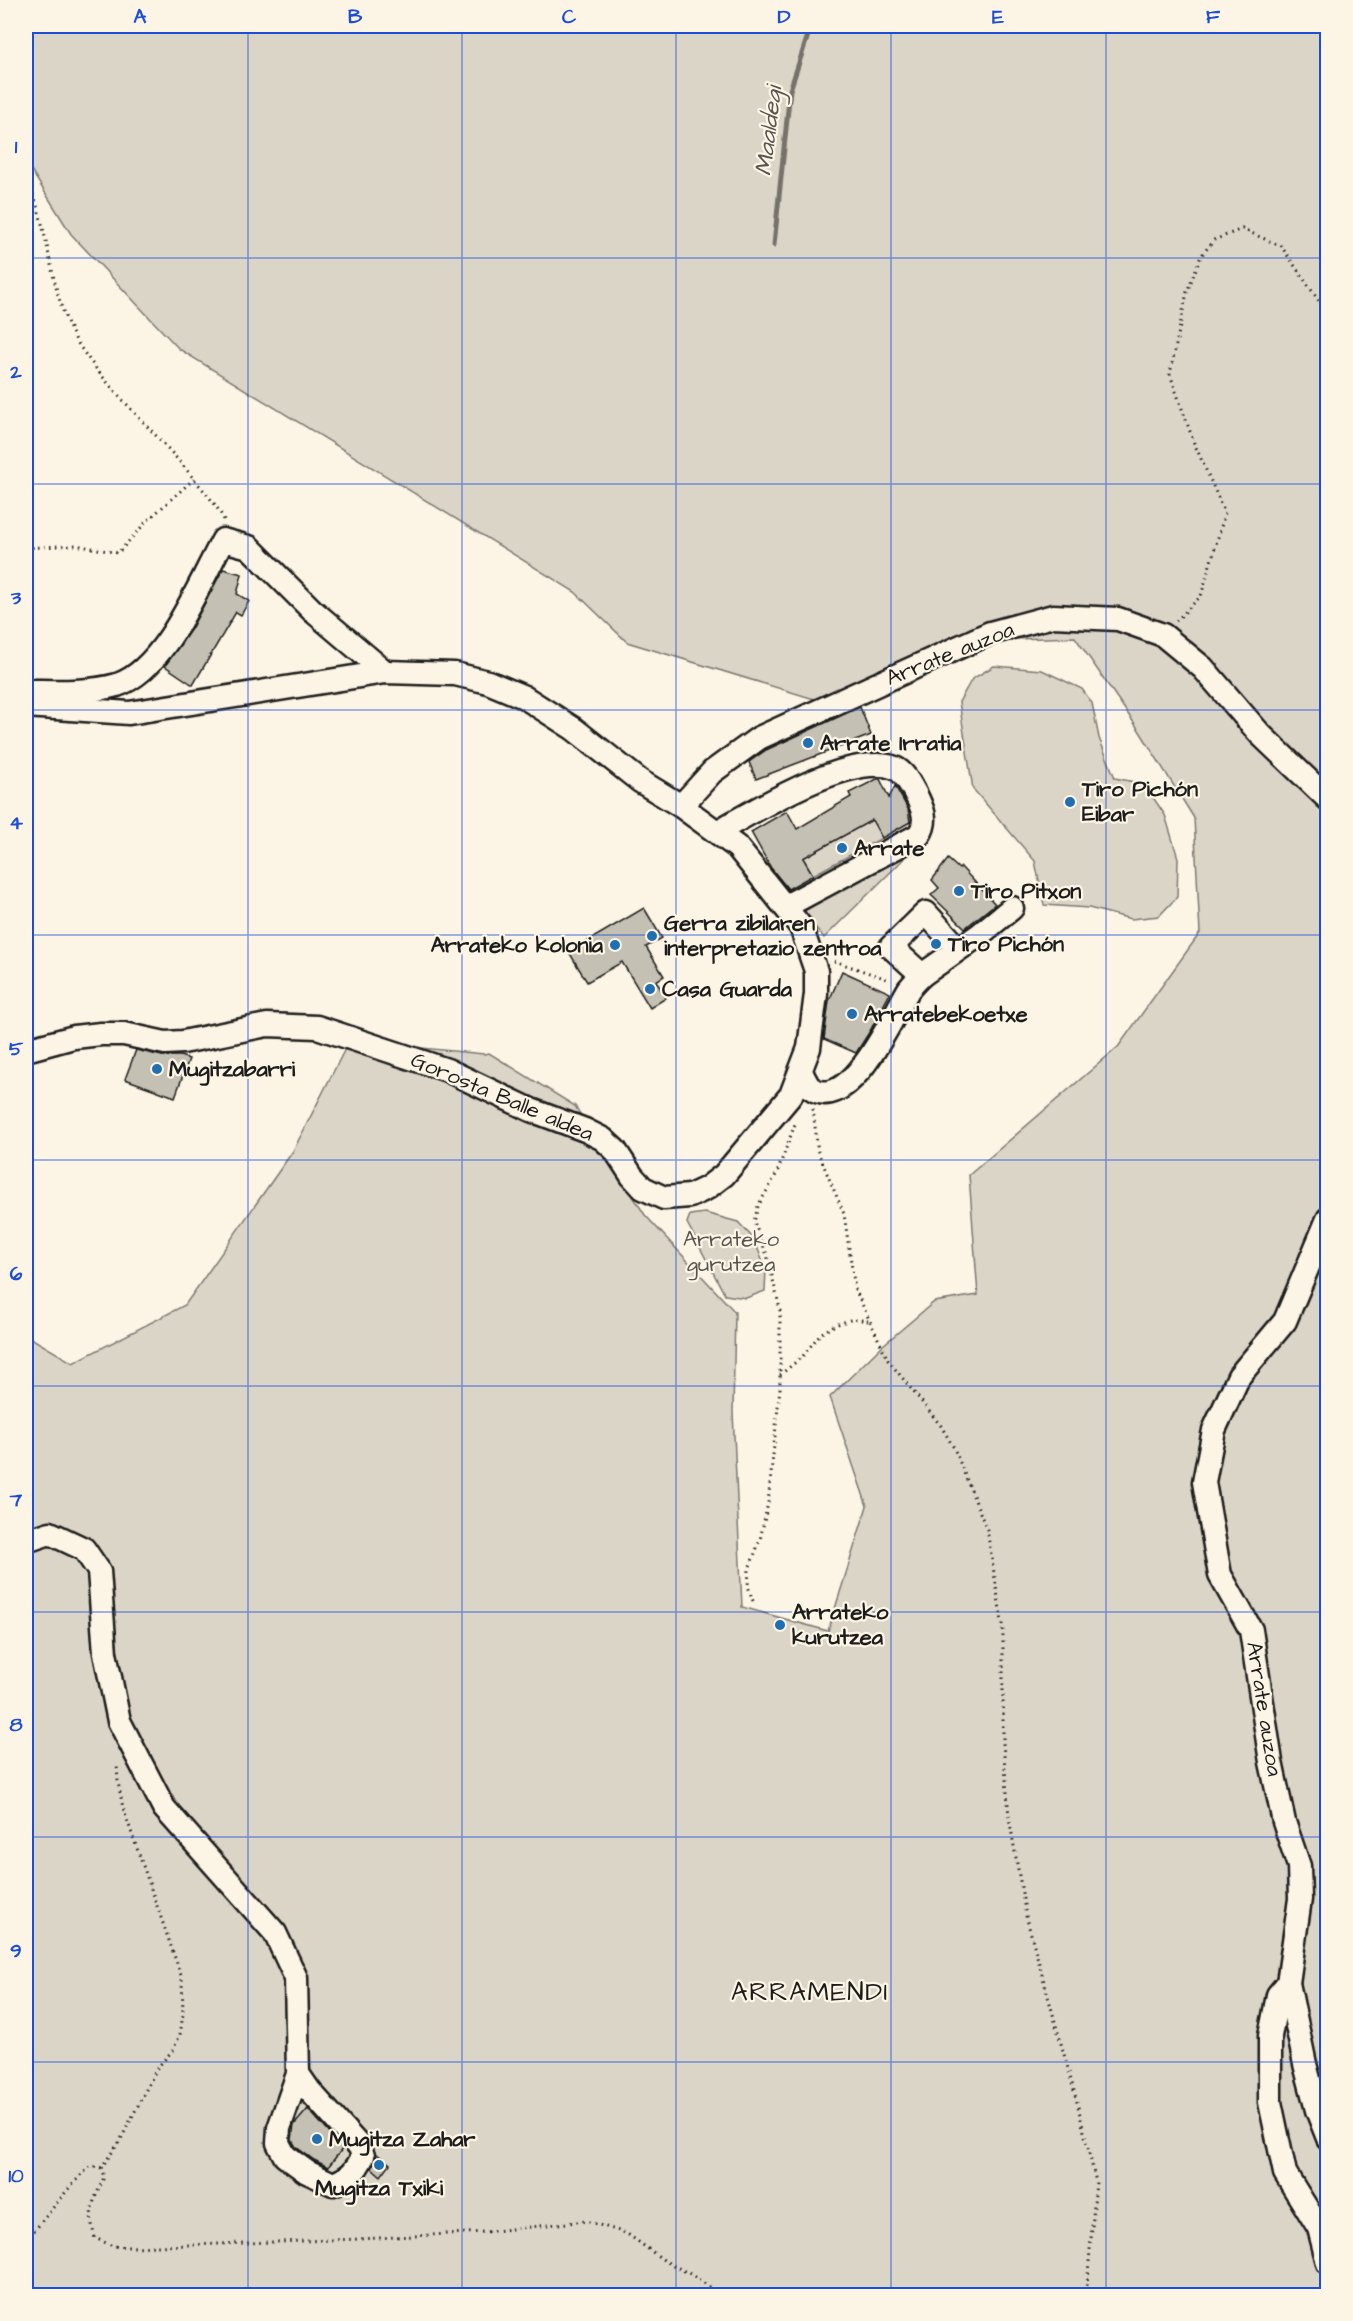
<svg xmlns="http://www.w3.org/2000/svg" width="1353" height="2321" font-family="'Architects Daughter',sans-serif">
<style>
.green{fill:#dbd5c8;stroke:#7c7872;stroke-width:1.5}
.lines{fill:none;stroke-linecap:round;stroke-linejoin:round}
.stream{stroke:#75726c;stroke-width:5}
.building{fill:#c4c0b3;stroke:#1c1c1c;stroke-width:1.5}
.minor-casing{stroke:#1c1c1c;stroke-width:27}
.path{stroke:#1c1c1c;stroke-width:3;stroke-dasharray:1.5 4.5;stroke-linecap:butt}
.minor{stroke:#fcf5e5;stroke-width:22}
.grid{fill:none;stroke:#1d4ed8;stroke-width:1.5;stroke-opacity:0.55}
.poi-dot{fill:#1f6fb2;stroke:#fcf5e5;stroke-width:2}
.labels{text-anchor:middle;dominant-baseline:central;stroke-width:4.5;stroke-linejoin:round;paint-order:stroke}
.street-label{font-size:22px;fill:#1c1c1c;stroke:#fcf5e5}
.poi-label{font-size:22px;font-weight:bold;fill:#1c1c1c;stroke:#fcf5e5;text-anchor:start}
.park-label{font-size:22px;fill:#555450;stroke:#fcf5e5}
.water-label{font-size:24px;font-style:italic;fill:#575551;stroke:#fcf5e5}
.quarter-label{font-size:26px;letter-spacing:1.5px;fill:#1c1c1c;stroke:#fcf5e5}
.neatline{fill:none;stroke:#1d4ed8;stroke-width:2}
.grid-label{font-size:20px;text-anchor:middle;font-weight:bold;fill:#1d4ed8}
</style>
<rect width="100%" height="100%" fill="#fcf5e5"/>
<filter id="ink" filterUnits="userSpaceOnUse"><feTurbulence type="fractalNoise" baseFrequency=".0167" numOctaves="2"/><feDisplacementMap in="SourceGraphic" scale="12" xChannelSelector="R" yChannelSelector="G"/><feConvolveMatrix kernelMatrix="1 2 1 2 8 2 1 2 1" color-interpolation-filters="sRGB"/></filter>
<g filter="url(#ink)">
<g class="green">
<path d="M26,26H1327V2295L122,2296V2292L26,2290V1335L73,1363L185,1305L293,1151L349,1041L484,1054L489,1053L575,1106L645,1215L735,1312L733,1412L742,1607L828,1631L867,1506L830,1397L882,1346L934,1302L978,1295L969,1175L1118,1047L1200,933L1194,818L1139,730L1075,637L1016,639L814,699L627,642L575,592L179,349L71,234L26,162Z"/>
<path d="M994,666L1042,670L1082,689L1092,703L1099,738L1115,778L1144,784L1165,815L1178,858L1177,897L1159,916L1131,919L1089,908L1044,905L1035,861L973,789L959,702L972,679Z"/>
<path d="M872,820L882,838L813,875L803,858Z"/>
<path d="M917,839L920,843L824,938L803,912Z"/>
<path d="M705,1213L738,1222L754,1239L766,1270L765,1291L746,1298L725,1295L687,1223L690,1215Z"/>
</g>
<g class="lines">
<path class="stream" d="M774,245L790,90L811,26"/>
</g>
<g class="building">
<path d="M223,569L242,574L237,594L249,601L241,615L236,612L193,685L165,666L191,629Z"/>
<path d="M860,707L871,735L756,779L749,762L766,750Z"/>
<path d="M877,779H880L889,798L895,786L908,809L910,822L882,838L872,820L803,858L813,875L788,889L771,868L751,832L787,811L797,829L851,797L849,793Z"/>
<path d="M948,859L959,869L961,867L995,904L965,928L931,895L939,888L932,880Z"/>
<path d="M644,908L662,938L646,947L664,976L656,981L666,998L650,1008L622,962L587,982L569,952Z"/>
<path d="M842,971L890,993L870,1031L856,1053L824,1039L829,1001Z"/>
<path d="M136,1050L162,1056H180L189,1059L175,1097L125,1079Z"/>
<path d="M308,2109L343,2148L328,2167L314,2160L296,2147L292,2140L294,2125Z"/>
<path d="M377,2154L390,2164L381,2176L372,2168Z"/>
</g>
<g class="lines">
<defs>
<g id="minor">
<path d="M26,691C55,691 88,693 117,685C166,669 199,583 223,540L249,547L313,611L385,672"/>
<path d="M26,706L129,713L385,672L455,674L488,682L524,697L574,729L640,781L681,806L737,847L801,927L816,971V994L809,1048L791,1095L724,1175L707,1188L690,1196L664,1198L643,1188L632,1176L615,1150L603,1139L585,1130L531,1110L447,1070L317,1027L267,1025L183,1042L165,1043L124,1034H101L74,1037L26,1050"/>
<path d="M681,806L712,772L759,738L990,633L1053,616L1118,619L1163,635L1203,668L1260,734L1328,799"/>
<path d="M717,832C755,810 852,751 895,768C904,772 910,784 915,793C922,807 929,820 919,835L786,906"/>
<path d="M959,949L926,913L891,947L922,975L979,935L1012,908"/>
<path d="M801,1072C804,1077 807,1085 811,1088C850,1116 894,1013 909,989C913,984 918,979 922,975"/>
<path d="M1328,1219L1285,1321L1239,1376L1214,1430L1204,1482L1220,1575L1251,1630L1271,1762L1284,1822L1299,1866L1300,1899L1288,1983L1305,2064L1317,2110L1328,2138"/>
<path d="M26,1541L50,1533L84,1549L99,1571L105,1653L119,1721L164,1808L275,1933L296,1978L298,2074L279,2128L278,2143L285,2156L307,2172L333,2184C349,2178 356,2171 363,2156L360,2147L309,2090L298,2074"/>
<path d="M1288,1983L1278,1995L1270,2036V2102L1285,2173L1319,2228L1328,2263"/>
</g>
</defs>
<use href="#minor" class="minor-casing"/>
<g class="path">
<path d="M26,178C53,232 47,300 83,351C115,397 159,435 194,479C205,492 217,505 224,520"/>
<path d="M26,548L76,545L118,553L147,521L194,479"/>
<path d="M1176,621L1201,596L1225,513L1194,443L1170,374L1187,292L1201,256L1214,240L1242,229L1281,246L1328,314"/>
<path d="M834,961L890,980"/>
<path d="M813,1109L818,1152L844,1214L855,1289L888,1360L941,1426L954,1448L987,1530L1003,1628V1743L1009,1817L1026,1916L1076,2098L1096,2182L1086,2296"/>
<path d="M780,1375L803,1356L820,1334L835,1325L853,1319L868,1321"/>
<path d="M753,1601L748,1586L749,1569L760,1540L768,1503L780,1388V1309L767,1255L754,1222L758,1206L777,1173L795,1124"/>
<path d="M101,2168L120,2141L157,2068L173,2050L180,2035L183,2014L182,1978L123,1808L118,1782L117,1765"/>
<path d="M26,2240C48,2216 66,2188 91,2166L101,2168L104,2177C93,2204 87,2208 95,2238L113,2246L131,2247L360,2239L484,2232L586,2221L626,2233L665,2261L692,2275L723,2296"/>
</g>
<use href="#minor" class="minor"/>
</g>
</g>
<path class="grid" d="M248,26V2296M462,26V2296M676,26V2296M891,26V2296M1106,26V2296M26,258H1328M26,484H1328M26,710H1328M26,935H1328M26,1160H1328M26,1386H1328M26,1612H1328M26,1837H1328M26,2062H1328"/>
<g class="poi-dot">
<circle cx="808" cy="743" r="6"/>
<circle cx="1070" cy="802" r="6"/>
<circle cx="842" cy="848" r="6"/>
<circle cx="959" cy="891" r="6"/>
<circle cx="652" cy="936" r="6"/>
<circle cx="936" cy="944" r="6"/>
<circle cx="615" cy="945" r="6"/>
<circle cx="650" cy="989" r="6"/>
<circle cx="852" cy="1014" r="6"/>
<circle cx="157" cy="1069" r="6"/>
<circle cx="780" cy="1625" r="6"/>
<circle cx="317" cy="2139" r="6"/>
<circle cx="379" cy="2165" r="6"/>
</g>
<g class="labels">
<g class="street-label">
<text transform="translate(950 654) rotate(-22)">Arrate auzoa</text>
<text transform="translate(502 1097) rotate(23)">Gorosta Balle aldea</text>
<text transform="translate(1264 1709) rotate(81)">Arrate auzoa</text>
</g>
<g class="poi-label">
<text x="820" y="743">Arrate Irratia</text>
<text x="1082" y="789">Tiro Pichón<tspan x="1082" dy="25">Eibar</tspan></text>
<text x="854" y="848">Arrate</text>
<text x="971" y="891">Tiro Pitxon</text>
<text x="664" y="923">Gerra zibilaren<tspan x="664" dy="25">interpretazio zentroa</tspan></text>
<text x="948" y="944">Tiro Pichón</text>
<text x="603" y="945" text-anchor="end">Arrateko kolonia</text>
<text x="662" y="989">Casa Guarda</text>
<text x="864" y="1014">Arratebekoetxe</text>
<text x="169" y="1069">Mugitzabarri</text>
<text x="792" y="1612">Arrateko<tspan x="792" dy="25">kurutzea</tspan></text>
<text x="329" y="2139">Mugitza Zahar</text>
<text x="379" y="2188" text-anchor="middle">Mugitza Txiki</text>
</g>
<g class="park-label">
<text x="731" y="1239">Arrateko<tspan x="731" dy="25">gurutzea</tspan></text>
</g>
<g class="water-label">
<text transform="translate(769 131) rotate(-83)">Maaldegi</text>
</g>
<g class="quarter-label">
<text x="810" y="1992">ARRAMENDI</text>
</g>
</g>
<rect width="1353" height="2321" fill="none" stroke="#fcf5e5" stroke-width="66"/>
<rect x="33" y="33" width="1287" height="2255" class="neatline"/>
<g class="grid-label">
<text x="140" y="23">A</text>
<text x="355" y="23">B</text>
<text x="569" y="23">C</text>
<text x="784" y="23">D</text>
<text x="998" y="23">E</text>
<text x="1213" y="23">F</text>
<text x="16" y="153">1</text>
<text x="16" y="378">2</text>
<text x="16" y="604">3</text>
<text x="16" y="829">4</text>
<text x="16" y="1055">5</text>
<text x="16" y="1280">6</text>
<text x="16" y="1506">7</text>
<text x="16" y="1731">8</text>
<text x="16" y="1957">9</text>
<text x="16" y="2182">10</text>
</g>
</svg>
